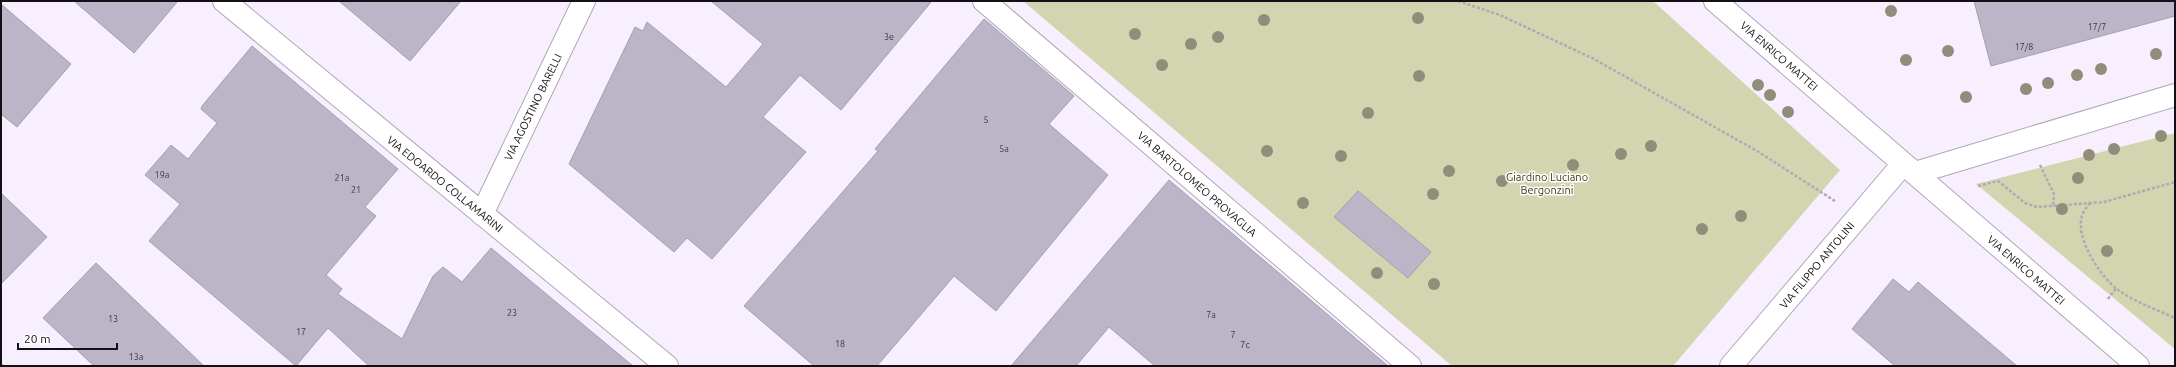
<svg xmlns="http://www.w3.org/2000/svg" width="2176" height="367" font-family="Ubuntu,sans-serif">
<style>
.green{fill:#d3d5b1}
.building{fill:#bbb6c7;stroke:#a49fb0}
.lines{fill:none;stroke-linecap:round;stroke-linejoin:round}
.minor-casing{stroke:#b0a7b7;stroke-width:24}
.major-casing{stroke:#b0a7b7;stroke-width:24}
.path{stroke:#b0a9b4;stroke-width:2.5;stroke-dasharray:3 2;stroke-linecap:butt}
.minor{stroke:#fff;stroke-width:22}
.major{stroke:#fff;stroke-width:22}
.rail{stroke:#88828c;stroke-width:3}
.tree{fill:#908d7b}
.labels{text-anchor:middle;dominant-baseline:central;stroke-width:3;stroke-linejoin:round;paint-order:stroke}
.number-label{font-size:9px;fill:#3d3942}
.street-label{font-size:11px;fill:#130f15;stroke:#fff}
.park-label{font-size:11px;fill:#3b3c10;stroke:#fff}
</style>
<rect width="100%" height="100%" fill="#f7effd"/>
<g class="green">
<path d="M1023,1H1653L1840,170L1673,366H1452Z"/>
<path d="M2175,133V349L1976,184Z"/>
</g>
<g class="building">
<path d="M74,1H178L134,53Z"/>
<path d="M339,1H461L410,61Z"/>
<path d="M711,1H932L841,110L800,75L763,117L806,152L712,259L687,238L674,252L569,164L635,27L643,31L647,22L726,87L763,44Z"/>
<path d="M1974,1H2175V16L1991,66Z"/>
<path d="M1,4L71,64L17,127L1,114Z"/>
<path d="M984,19L1074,96L1049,124L1108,175L996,311L954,276L877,366H814L744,306L878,151L875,149Z"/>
<path d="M252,46L398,169L365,207L376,216L326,275L342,289L338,294L402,339L433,276L443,267L462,282L491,248L633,366H369L328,328L296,366L149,241L180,204L145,175L171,145L188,159L217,123L201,109L202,106Z"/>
<path d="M1169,180L1279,273L1388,366H1155L1109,327L1076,366H1011Z"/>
<path d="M1358,191L1431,252L1408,278L1334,217Z"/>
<path d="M1,193L47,237L1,284Z"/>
<path d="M96,263L204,366H94L43,318Z"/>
<path d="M1893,279L1909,292L1918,282L2017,366H1895L1852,329Z"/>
</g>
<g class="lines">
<defs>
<g id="minor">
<path d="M224,1L667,366"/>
<path d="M984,1L1410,366"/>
<path d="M1915,173L2175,95"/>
<path d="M482,214L584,1"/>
<path d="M1731,366L1903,164"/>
</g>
<path id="major" d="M1715,1L2138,366"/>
</defs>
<use href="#minor" class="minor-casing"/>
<use href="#major" class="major-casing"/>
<g class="path">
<path d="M1458,1L1500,15L1594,59L1757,151L1835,201"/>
<path d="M2040,165L2054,194L2053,207"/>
<path d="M1978,186L1998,181L2025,203L2037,207L2104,202L2175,182"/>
<path d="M2090,203C2088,206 2085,209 2083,213C2073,235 2099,275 2117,289C2134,302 2156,309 2175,318"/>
<path d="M2108,299L2116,288"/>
</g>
<use href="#minor" class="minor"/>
<use href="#major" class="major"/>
<path class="rail" d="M1,365L2,366"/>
</g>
<g class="tree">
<circle cx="1891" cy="11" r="6"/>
<circle cx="1418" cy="18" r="6"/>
<circle cx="1264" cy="20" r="6"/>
<circle cx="1135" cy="34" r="6"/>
<circle cx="1218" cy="37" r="6"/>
<circle cx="1191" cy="44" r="6"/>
<circle cx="1948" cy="51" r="6"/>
<circle cx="2156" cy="54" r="6"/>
<circle cx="1906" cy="60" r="6"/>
<circle cx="1162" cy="65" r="6"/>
<circle cx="2101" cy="69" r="6"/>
<circle cx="2077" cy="75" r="6"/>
<circle cx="1419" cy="76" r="6"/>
<circle cx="2048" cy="83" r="6"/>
<circle cx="1758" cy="85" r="6"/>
<circle cx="2026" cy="89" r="6"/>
<circle cx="1770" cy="95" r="6"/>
<circle cx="1966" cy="97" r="6"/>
<circle cx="1788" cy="112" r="6"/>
<circle cx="1368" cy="113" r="6"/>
<circle cx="2161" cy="136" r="6"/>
<circle cx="1651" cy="146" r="6"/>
<circle cx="2114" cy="149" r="6"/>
<circle cx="1267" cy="151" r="6"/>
<circle cx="1621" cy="154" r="6"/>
<circle cx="2089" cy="155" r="6"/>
<circle cx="1341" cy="156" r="6"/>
<circle cx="1573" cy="165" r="6"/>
<circle cx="1449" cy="171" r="6"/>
<circle cx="2078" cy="178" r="6"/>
<circle cx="1502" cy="181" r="6"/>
<circle cx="1433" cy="194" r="6"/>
<circle cx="1303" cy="203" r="6"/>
<circle cx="2062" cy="209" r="6"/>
<circle cx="1741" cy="216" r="6"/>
<circle cx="1702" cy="229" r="6"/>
<circle cx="2107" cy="251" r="6"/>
<circle cx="1377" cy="273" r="6"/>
<circle cx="1434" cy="284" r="6"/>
</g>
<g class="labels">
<g class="number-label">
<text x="2097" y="27">17/7</text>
<text x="889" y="37">3e</text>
<text x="2024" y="47">17/8</text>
<text x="986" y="120">5</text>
<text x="1004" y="149">5a</text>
<text x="162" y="175">19a</text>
<text x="342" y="178">21a</text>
<text x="356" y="190">21</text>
<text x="512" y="313">23</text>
<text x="1211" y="315">7a</text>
<text x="113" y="319">13</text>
<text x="301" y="332">17</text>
<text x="1233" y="335">7</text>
<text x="840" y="344">18</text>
<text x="1245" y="345">7c</text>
<text x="136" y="357">13a</text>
</g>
<g class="street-label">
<text transform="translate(1779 56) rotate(41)">VIA ENRICO MATTEI</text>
<text transform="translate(533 107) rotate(-64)">VIA AGOSTINO BARELLI</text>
<text transform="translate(445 184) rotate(39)">VIA EDOARDO COLLAMARINI</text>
<text transform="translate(1197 184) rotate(41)">VIA BARTOLOMEO PROVAGLIA</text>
<text transform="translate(1817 265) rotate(-50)">VIA FILIPPO ANTOLINI</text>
<text transform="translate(2026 270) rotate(41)">VIA ENRICO MATTEI</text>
</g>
<g class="park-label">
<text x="1547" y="177">Giardino Luciano<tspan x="1547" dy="13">Bergonzini</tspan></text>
</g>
</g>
<rect width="2176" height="367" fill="none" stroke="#130f15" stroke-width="4"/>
<path d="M18 343v6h99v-6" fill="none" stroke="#130f15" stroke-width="2"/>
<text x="24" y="343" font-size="12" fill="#130f15" stroke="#ffffff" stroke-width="3" paint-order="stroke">20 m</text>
</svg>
